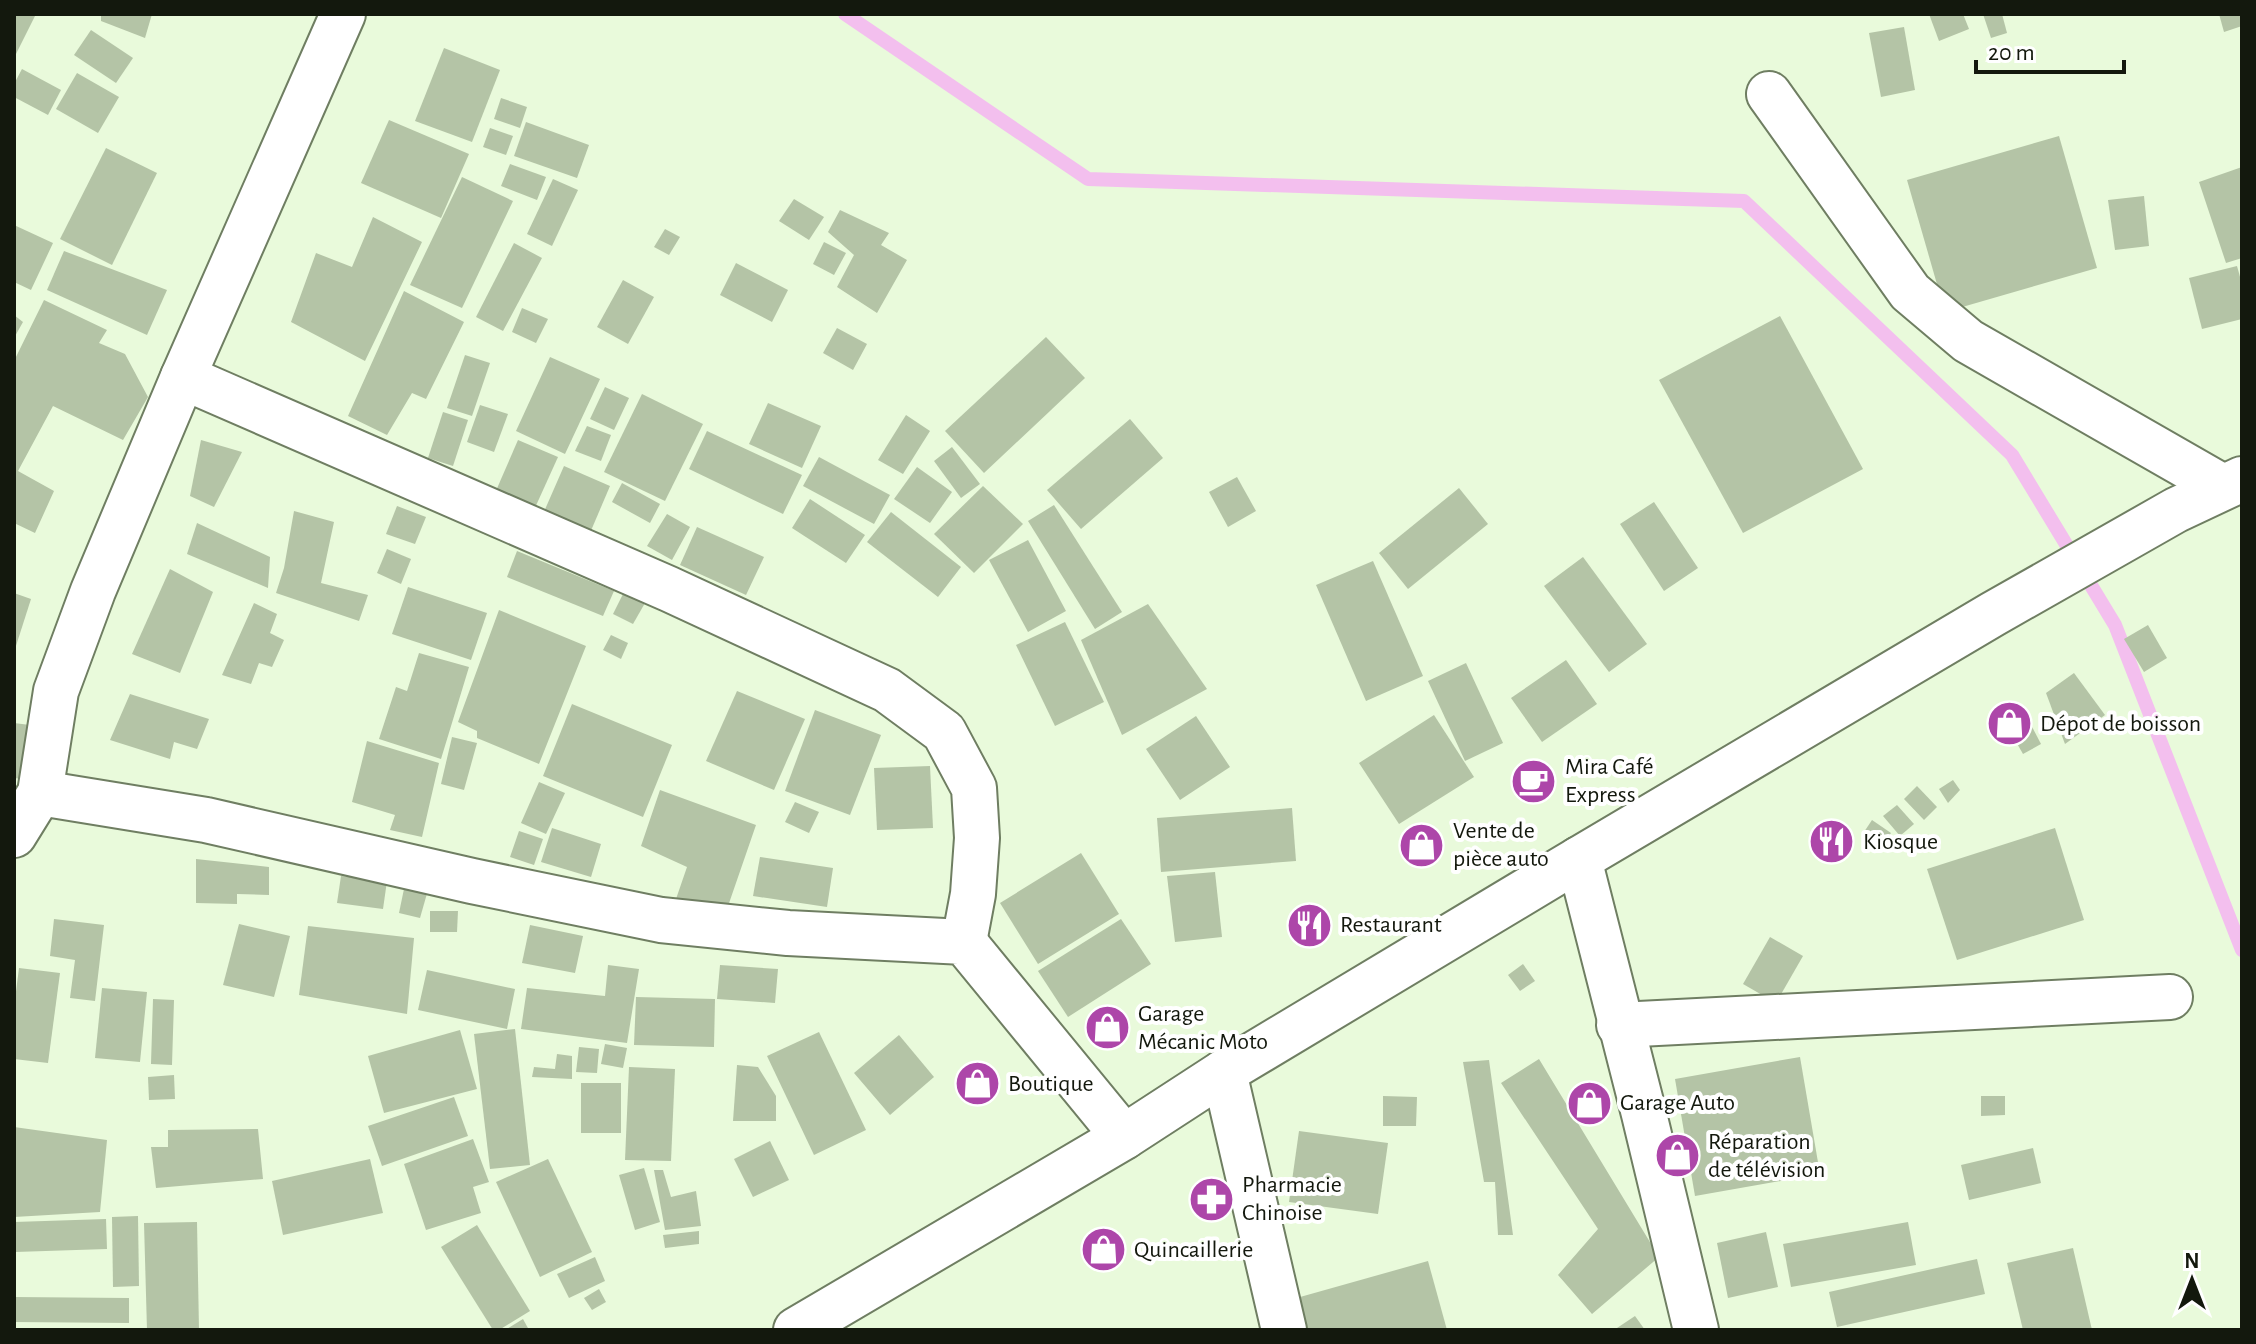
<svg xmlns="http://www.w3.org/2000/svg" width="2256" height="1344" font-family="'Alegreya Sans',sans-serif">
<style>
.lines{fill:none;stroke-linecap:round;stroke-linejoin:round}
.stream{stroke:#f3bfee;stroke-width:14}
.building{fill:#b4c4a6}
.minor-casing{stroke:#6f7e62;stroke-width:48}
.minor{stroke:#fff;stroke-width:44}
.labels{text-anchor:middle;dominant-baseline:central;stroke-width:8;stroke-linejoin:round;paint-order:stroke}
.poi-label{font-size:24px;fill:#13180d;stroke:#fff;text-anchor:start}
</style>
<rect width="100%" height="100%" fill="#e9fadb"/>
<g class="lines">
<path class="stream" d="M845,14L1088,179L1744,201L2012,455L2115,625L2242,950"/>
</g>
<g class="building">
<path d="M14,14H36L14,58Z"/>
<path d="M101,14H152L145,38L101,21Z"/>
<path d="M1929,14H1963L1969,29L1939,41Z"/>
<path d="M1983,14H2002L2007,33L1991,38Z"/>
<path d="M2219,14H2242V26L2224,32Z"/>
<path d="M1904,27L1915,90L1881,97L1869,33Z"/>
<path d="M91,30L133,58L116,83L74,55Z"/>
<path d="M444,48L500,70L472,142L415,121Z"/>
<path d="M22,69L61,90L48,115L14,97V84Z"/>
<path d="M77,73L119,97L98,133L56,109Z"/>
<path d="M501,98L527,107L520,128L494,119Z"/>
<path d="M389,120L469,154L441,218L361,183Z"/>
<path d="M526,122L589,145L577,178L514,156Z"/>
<path d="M490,128L513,136L506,155L483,147Z"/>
<path d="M2059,136L2097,268L1945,312L1907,180Z"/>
<path d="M106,148L157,173L112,265L60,239Z"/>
<path d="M510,164L546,177L537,200L501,186Z"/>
<path d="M2242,167V258L2226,263L2199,182Z"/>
<path d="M462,177L513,201L462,308L410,285Z"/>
<path d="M553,179L578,190L552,246L527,234Z"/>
<path d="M2144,196L2149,246L2115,250L2108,200Z"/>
<path d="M794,199L824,217L809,240L779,221Z"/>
<path d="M840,210L889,233L881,245L907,260L877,313L837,287L854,255L828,232Z"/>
<path d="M373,217L422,242L365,361L291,322L316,253L352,267Z"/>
<path d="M14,225L53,243L31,290L14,282Z"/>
<path d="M665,229L680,237L669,255L654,247Z"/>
<path d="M824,242L846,253L834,275L813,264Z"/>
<path d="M514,243L542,258L503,331L476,317Z"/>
<path d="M64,251L167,290L147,335L47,290Z"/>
<path d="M736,263L788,290L772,322L720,295Z"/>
<path d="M2237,266L2242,284V319L2202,329L2189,278Z"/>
<path d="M623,280L654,297L628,344L597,327Z"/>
<path d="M404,291L464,322L426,399L412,393L387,435L348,416Z"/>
<path d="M44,300L107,330L99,343L125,354L148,397L123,440L53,406L18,471L54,491L35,533L14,523V361Z"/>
<path d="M522,308L548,319L536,343L512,332Z"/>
<path d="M14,315L23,322L14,338Z"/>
<path d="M1780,316L1863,469L1743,533L1659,380Z"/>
<path d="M837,328L867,344L853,370L823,353Z"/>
<path d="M1046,337L1085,378L984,473L945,431Z"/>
<path d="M465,355L490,363L472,416L447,408Z"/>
<path d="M550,357L600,379L565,454L516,431Z"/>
<path d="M605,387L629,398L614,430L590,419Z"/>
<path d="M642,394L703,424L665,501L604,472Z"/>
<path d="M768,403L821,426L802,468L749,444Z"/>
<path d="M480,405L508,414L494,452L467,442Z"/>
<path d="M443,412L468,420L453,466L428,458Z"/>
<path d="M906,415L930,431L903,474L878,460Z"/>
<path d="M1130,419L1163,458L1081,529L1047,490Z"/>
<path d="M587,426L611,435L601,461L575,451Z"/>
<path d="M707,431L802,475L783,514L689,469Z"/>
<path d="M201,440L242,452L214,507L190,496Z"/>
<path d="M518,440L558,457L534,510L495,493Z"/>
<path d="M952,447L980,484L961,498L934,461Z"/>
<path d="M819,457L890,495L874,524L803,486Z"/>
<path d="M564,466L610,486L590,533L543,514Z"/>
<path d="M917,467L952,492L930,523L894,499Z"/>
<path d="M1237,477L1256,511L1228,527L1209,492Z"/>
<path d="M622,483L660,504L650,523L612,502Z"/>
<path d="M983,486L1023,524L974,573L934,534Z"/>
<path d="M1459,488L1488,524L1408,589L1379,553Z"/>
<path d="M810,499L865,535L846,563L792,528Z"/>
<path d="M1654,502L1698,568L1664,591L1620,524Z"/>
<path d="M1054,505L1122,612L1095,629L1028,521Z"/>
<path d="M397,506L426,517L415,544L386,534Z"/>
<path d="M294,511L334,522L321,583L368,595L359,621L276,593L284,568Z"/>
<path d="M891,512L961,567L938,597L867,542Z"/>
<path d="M667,514L690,527L672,560L647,546Z"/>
<path d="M197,523L270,557L268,588L187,554Z"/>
<path d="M697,527L764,557L746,595L680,565Z"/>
<path d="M1028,540L1066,611L1028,632L989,560Z"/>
<path d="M387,549L411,559L401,584L377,573Z"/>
<path d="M517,551L614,591L603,616L507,577Z"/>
<path d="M1583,557L1647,644L1609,672L1544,586Z"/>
<path d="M1373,561L1423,676L1366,701L1316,585Z"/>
<path d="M170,569L213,592L180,673L132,654Z"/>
<path d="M408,587L487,613L471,660L392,634Z"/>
<path d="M624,592L645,603L633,624L613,614Z"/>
<path d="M14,593L31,599L15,649H14Z"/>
<path d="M254,603L277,614L270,633L284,640L272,667L259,663L251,684L222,675Z"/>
<path d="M1148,604L1207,689L1122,735L1081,640Z"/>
<path d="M499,610L586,646L539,764L477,738V731L458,722Z"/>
<path d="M1065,622L1104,702L1055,726L1016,645Z"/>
<path d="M2148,625L2167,658L2144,672L2124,639Z"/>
<path d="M611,635L628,643L621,659L603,650Z"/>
<path d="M419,653L469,667L441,759L379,739L396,687L407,691Z"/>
<path d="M1566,660L1597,704L1542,742L1511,698Z"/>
<path d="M1466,663L1503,743L1465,761L1428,681Z"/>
<path d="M2074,673L2105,715L2065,744L2046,693Z"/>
<path d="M737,691L805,719L774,790L706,761Z"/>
<path d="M130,694L209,719L197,749L174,742L170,759L110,740Z"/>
<path d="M572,704L672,745L643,817L543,776Z"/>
<path d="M815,710L881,735L850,815L785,791Z"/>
<path d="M1434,715L1474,777L1399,824L1359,763Z"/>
<path d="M1196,716L1230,767L1180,800L1146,749Z"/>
<path d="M14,723L30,725L22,779L14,778Z"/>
<path d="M2030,723L2041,744L2023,754L2011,733Z"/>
<path d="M452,737L477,743L464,790L441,784Z"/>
<path d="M367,741L439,763L422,837L390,830L395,815L352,802Z"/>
<path d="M930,766L933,828L877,830L874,768Z"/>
<path d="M1953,780L1960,790L1948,803L1939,789Z"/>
<path d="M539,782L565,793L546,834L521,823Z"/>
<path d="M1917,786L1937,807L1924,820L1904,799Z"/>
<path d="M660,790L756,825L727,909L676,899L687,867L641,846Z"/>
<path d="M795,802L819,812L809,833L785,822Z"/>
<path d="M1897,805L1914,824L1900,836L1883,816Z"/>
<path d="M1292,808L1296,861L1161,872L1157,818Z"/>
<path d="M1872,820L1891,833L1883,845L1864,832Z"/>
<path d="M552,828L601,844L591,877L541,862Z"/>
<path d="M2055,828L2084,920L1957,960L1927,869Z"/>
<path d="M519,831L543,839L534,865L510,857Z"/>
<path d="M1081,853L1119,914L1038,964L1000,903Z"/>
<path d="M760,857L833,868L827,907L753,896Z"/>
<path d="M196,859L269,867V895L237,894V904L196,903Z"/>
<path d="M1215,872L1222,937L1175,942L1167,876Z"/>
<path d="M341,876L387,881L383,909L337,903Z"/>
<path d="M405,884L428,890L420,918L399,913Z"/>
<path d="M430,911H458L457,932H430Z"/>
<path d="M54,919L104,925L95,1001L70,998L75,960L50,956Z"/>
<path d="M1121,919L1151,964L1068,1017L1038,971Z"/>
<path d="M239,924L290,936L274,997L223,985Z"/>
<path d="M530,925L583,936L575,973L522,963Z"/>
<path d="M308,926L414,938L407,1014L299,995Z"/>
<path d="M1770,937L1803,956L1776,1003L1743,984Z"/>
<path d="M1523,964L1535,981L1520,991L1508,975Z"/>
<path d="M608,965L639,969L627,1043L521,1029L527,988L605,996Z"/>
<path d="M720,965L778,969L775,1003L717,999Z"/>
<path d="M19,968L60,973L48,1063L14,1059V1007Z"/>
<path d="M427,970L515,989L507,1029L418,1010Z"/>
<path d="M102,988L147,992L140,1062L95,1058Z"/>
<path d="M636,997L715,999L714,1047L634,1045Z"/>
<path d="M153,999L174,1000L172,1065L151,1064Z"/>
<path d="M515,1029L530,1165L490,1169L474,1034Z"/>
<path d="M460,1030L477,1089L384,1113L368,1056Z"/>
<path d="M819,1032L866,1130L814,1155L767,1056Z"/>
<path d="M899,1035L934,1077L890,1115L854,1073Z"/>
<path d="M605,1044L627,1048L623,1068L601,1064Z"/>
<path d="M579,1047L599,1049L597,1073L576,1072Z"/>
<path d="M557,1054L572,1056V1079L532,1077L534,1067L555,1069Z"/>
<path d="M1800,1057L1820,1174L1695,1196L1675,1079Z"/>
<path d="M1539,1059L1659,1257L1592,1314L1558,1275L1598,1229L1501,1083Z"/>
<path d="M1489,1060L1513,1235H1498L1495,1182H1484L1463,1062Z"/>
<path d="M737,1065L758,1067L776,1096V1121H733Z"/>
<path d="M629,1067L675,1069L671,1161L625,1160Z"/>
<path d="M174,1075L175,1099L149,1100L148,1077Z"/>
<rect x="581" y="1083" width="40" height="50"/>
<path d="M1383,1096L1417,1097L1416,1126H1383Z"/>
<path d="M1981,1096H2005V1115L1981,1116Z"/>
<path d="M454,1097L468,1136L382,1166L368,1126Z"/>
<path d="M14,1127L107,1140L100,1212L14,1217Z"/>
<path d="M258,1129L263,1179L156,1188L151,1147H168V1130Z"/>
<path d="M1299,1131L1388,1143L1378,1214L1289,1202Z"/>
<path d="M473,1139L489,1182L473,1187L481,1213L426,1230L404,1164Z"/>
<path d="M770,1141L789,1180L753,1197L734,1159Z"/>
<path d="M2033,1148L2041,1183L1969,1200L1961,1165Z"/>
<path d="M370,1159L383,1213L283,1235L272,1181Z"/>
<path d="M548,1159L592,1252L540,1277L496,1182Z"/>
<path d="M644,1168L660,1222L635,1230L619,1175Z"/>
<path d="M654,1170H663L671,1197L696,1191L701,1226L665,1230Z"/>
<path d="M138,1216L139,1286L113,1287L112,1217Z"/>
<path d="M106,1219L107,1249L15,1252L14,1222Z"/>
<path d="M197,1222L199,1330H147L144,1223Z"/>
<path d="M1908,1222L1916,1265L1791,1287L1783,1244Z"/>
<path d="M477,1225L530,1311L499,1330H493L441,1247Z"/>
<path d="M699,1231V1244L665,1248L663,1235Z"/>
<path d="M1766,1232L1778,1287L1728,1298L1717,1243Z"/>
<path d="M2073,1248L2092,1330H2023L2007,1263Z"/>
<path d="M595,1257L605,1281L569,1298L557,1274Z"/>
<path d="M1977,1259L1985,1294L1837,1327L1829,1292Z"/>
<path d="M1428,1261L1447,1330H1302L1293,1299Z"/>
<path d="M599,1289L606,1302L592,1310L584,1298Z"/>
<path d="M14,1297L129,1298V1323L14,1322Z"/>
<path d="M1635,1316L1645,1330H1614Z"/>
<path d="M523,1319L529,1330H505Z"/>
</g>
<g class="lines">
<defs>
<g id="minor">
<path d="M1769,94L1910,292L1968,341L2223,487"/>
<path d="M183,377L669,589L887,690L944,732L974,788L977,838L973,894L964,942"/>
<path d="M40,793L206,820L472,881L661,920L788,933L964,942L1124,1137"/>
<path d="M14,835L40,793L56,691L93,591L183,377L343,14"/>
<path d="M1579,859L1644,1114L1696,1330"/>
<path d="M1619,1025L2170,997"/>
<path d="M1224,1072L1284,1330"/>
<path d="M796,1330L1124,1137L1224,1072L1579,859L1993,614L2176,510L2242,479"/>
</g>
</defs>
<use href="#minor" class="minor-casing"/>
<use href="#minor" class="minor"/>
</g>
<defs>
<symbol id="shop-disc" viewBox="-11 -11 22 22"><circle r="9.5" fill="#ad46a9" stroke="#fff"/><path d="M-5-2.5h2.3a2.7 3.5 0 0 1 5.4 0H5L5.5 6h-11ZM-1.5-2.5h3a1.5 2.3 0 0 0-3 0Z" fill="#fff"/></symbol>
<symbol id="cafe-disc" viewBox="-11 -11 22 22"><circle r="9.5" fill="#ad46a9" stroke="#fff"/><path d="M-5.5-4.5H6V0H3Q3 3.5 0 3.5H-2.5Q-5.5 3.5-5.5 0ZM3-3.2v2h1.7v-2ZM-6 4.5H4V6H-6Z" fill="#fff"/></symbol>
<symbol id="restaurant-disc" viewBox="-11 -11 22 22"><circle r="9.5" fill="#ad46a9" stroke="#fff"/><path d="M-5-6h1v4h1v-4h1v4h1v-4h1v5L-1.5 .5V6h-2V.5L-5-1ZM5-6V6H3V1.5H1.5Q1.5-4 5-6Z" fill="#fff"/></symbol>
<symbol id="pharmacy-disc" viewBox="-11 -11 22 22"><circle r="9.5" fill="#ad46a9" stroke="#fff"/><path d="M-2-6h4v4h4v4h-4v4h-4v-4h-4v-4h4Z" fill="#fff"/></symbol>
</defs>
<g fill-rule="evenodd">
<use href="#shop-disc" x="1984" y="698" width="51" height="51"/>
<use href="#cafe-disc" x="1508" y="756" width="51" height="51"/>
<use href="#restaurant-disc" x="1806" y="816" width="51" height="51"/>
<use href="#shop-disc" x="1396" y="820" width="51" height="51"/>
<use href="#restaurant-disc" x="1284" y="900" width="51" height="51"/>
<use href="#shop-disc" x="1082" y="1002" width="51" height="51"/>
<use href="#shop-disc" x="952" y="1058" width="51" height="51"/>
<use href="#shop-disc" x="1564" y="1078" width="51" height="51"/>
<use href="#shop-disc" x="1652" y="1130" width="51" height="51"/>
<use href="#pharmacy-disc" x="1186" y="1174" width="51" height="51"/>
<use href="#shop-disc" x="1078" y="1224" width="51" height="51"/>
</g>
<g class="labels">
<g class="poi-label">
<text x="2040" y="724">Dépot de boisson</text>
<text x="1565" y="767">Mira Café<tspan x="1565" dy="28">Express</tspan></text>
<text x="1453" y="831">Vente de<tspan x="1453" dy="28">pièce auto</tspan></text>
<text x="1863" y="842">Kiosque</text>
<text x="1340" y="925">Restaurant</text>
<text x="1138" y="1014">Garage<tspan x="1138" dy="28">Mécanic Moto</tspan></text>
<text x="1008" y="1084">Boutique</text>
<text x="1620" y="1103">Garage Auto</text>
<text x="1708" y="1142">Réparation<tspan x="1708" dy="28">de télévision</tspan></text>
<text x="1242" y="1185">Pharmacie<tspan x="1242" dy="28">Chinoise</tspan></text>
<text x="1134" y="1250">Quincaillerie</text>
</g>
</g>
<rect width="2256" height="1344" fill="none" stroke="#13180d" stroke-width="32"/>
<g transform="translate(2192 1280)" stroke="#ffffff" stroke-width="6" paint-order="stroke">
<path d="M0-6L14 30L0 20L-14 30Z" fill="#13180d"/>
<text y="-12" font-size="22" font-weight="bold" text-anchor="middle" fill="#13180d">N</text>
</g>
<path d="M1976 60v12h148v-12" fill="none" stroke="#13180d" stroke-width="4"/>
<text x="1988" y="60" font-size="24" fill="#13180d" stroke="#ffffff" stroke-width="6" paint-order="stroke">20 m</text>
</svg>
